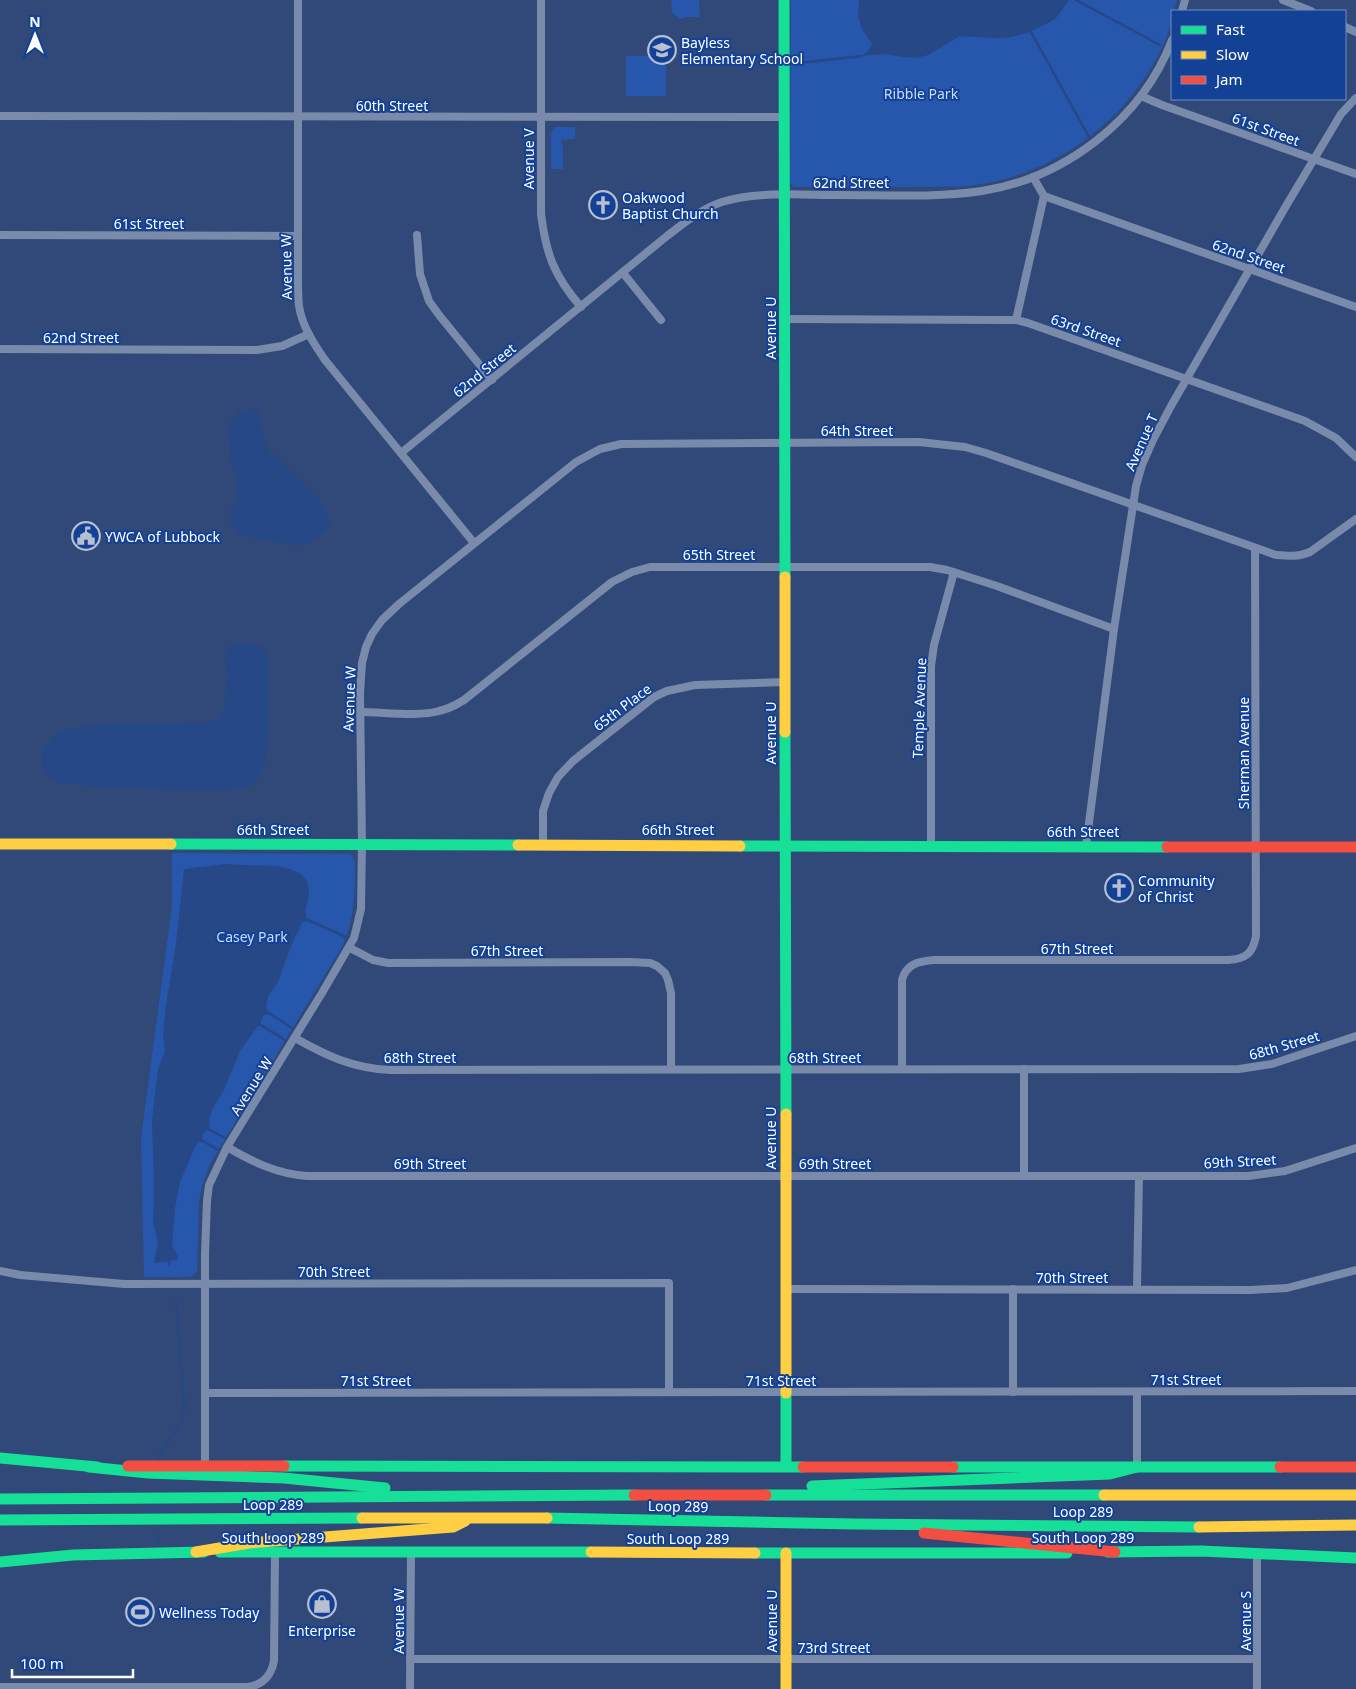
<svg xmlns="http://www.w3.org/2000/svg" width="1356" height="1689" font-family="'Noto Sans',sans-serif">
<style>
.green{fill:#2657ad}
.water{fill:#264887}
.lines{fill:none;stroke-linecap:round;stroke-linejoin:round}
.stream{stroke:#264887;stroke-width:2.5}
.street{stroke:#798aab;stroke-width:8}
.fast{stroke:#16e098;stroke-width:11}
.slow{stroke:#ffcf43;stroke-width:11}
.jam{stroke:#f24e42;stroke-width:11}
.labels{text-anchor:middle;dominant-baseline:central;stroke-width:4;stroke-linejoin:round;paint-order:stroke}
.poi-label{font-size:14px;fill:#fff;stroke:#124196;text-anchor:start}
.park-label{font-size:14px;fill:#c9ddfd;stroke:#124196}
.street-label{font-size:14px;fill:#fff;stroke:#124196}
</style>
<rect width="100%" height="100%" fill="#304978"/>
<g class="green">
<path d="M672,0H699L700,17H685L681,19C671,14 670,11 672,0Z"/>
<path d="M791,0H1177L1174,11H1172C1172,36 1153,66 1139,86C1100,139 1041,176 975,185C953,188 930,186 907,187C869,187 832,187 794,187L790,183Z"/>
<rect x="626" y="56" width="40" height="40"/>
<path d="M555,127H575V139L561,140V144L563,145V169H551V133Z"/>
<path d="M172,853L350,854L353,857L355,863C355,892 355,920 342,947L210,1164L202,1186L199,1202L197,1272L190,1277H144L141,1138L172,906Z"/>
</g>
<g class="water">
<path d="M859,0H1069L1057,17L1050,22L1027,33L1006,38H990L960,36L928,55L916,58L902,57L886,54L862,56L868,51L872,44L862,29L858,16Z"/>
<path d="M256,408L261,418L263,437L267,449L318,499L326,512L330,524C325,534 314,543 302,545C288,546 254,537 239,534L231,523V511L237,496L236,479L231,463L229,424L238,412Z"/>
<path d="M238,643H251L263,647L268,659V733L264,766L259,777L251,786L232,790H169L95,787L80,784H61L49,777L42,767V750L48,742L60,731L94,725L209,722L218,720L224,711L227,675L225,654L228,647Z"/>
<path d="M226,864C232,864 239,865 245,865C264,866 308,862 309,890C310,900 302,913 308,920L302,923L291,946L278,982L268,996L266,1007L269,1013L264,1015L261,1021V1025L257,1027L240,1051L224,1090L214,1106L209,1119L210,1130C203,1131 202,1134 203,1141L198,1143L195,1147L180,1182L175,1208L172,1246L178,1256L177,1260L154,1263L158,1242L153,1222L154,1184L152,1120L158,1069L165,1051L163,1033L166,1005L176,943L184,869Z"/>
</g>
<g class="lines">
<g class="stream">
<path d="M1076,0L1160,45"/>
<path d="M1031,32L1089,137"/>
<path d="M791,64L862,56"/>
<path d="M308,920L346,937"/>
<path d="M269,1013L292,1028"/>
<path d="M261,1025L285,1040"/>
<path d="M210,1130L225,1138"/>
<path d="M203,1141L218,1150"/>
<path d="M169,1261V1264"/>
<path d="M158,1460L161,1451L181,1423L184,1405L176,1300"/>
<path d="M159,1539V1536"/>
</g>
<g class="street">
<path d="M298,0V278C298,287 298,297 299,306C302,326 314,344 325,360L474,543"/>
<path d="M541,0V214C546,254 554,276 581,307"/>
<path d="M1283,0L1311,11"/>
<path d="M1182,11L1185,0"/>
<path d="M1345,27L1356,32"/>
<path d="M1141,96L1162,105L1356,174"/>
<path d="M0,116L784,117"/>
<path d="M1033,177L1044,196L1356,307"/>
<path d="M0,235L298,236"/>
<path d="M417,235L420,274L429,301L439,315L492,380"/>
<path d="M623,273L661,320"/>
<path d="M785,319L1000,320H1016L1028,323L1305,421L1336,438L1356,457"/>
<path d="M1016,320L1044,196"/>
<path d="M0,349L257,350L282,346L309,334"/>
<path d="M401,453L667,236C684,223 701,209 722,202C757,191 802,195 838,195C886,195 935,198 982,191C1065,178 1142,119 1172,40"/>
<path d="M361,712C383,712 419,717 439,711C448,709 456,705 464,700L612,582L632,572L650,567H930L947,570L997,586L1114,629"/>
<path d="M543,844V811L549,793L558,777L573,761L654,697L667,691L695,685L785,682"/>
<path d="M1086,846L1114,629L1136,486L1142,465L1153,440L1171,406L1286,206L1341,114L1356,98"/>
<path d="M931,847V666L934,645L954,572"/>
<path d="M350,948L373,960L388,963L630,962L650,963L657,966L665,973L668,980L671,993V1069"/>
<path d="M295,1038C327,1056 352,1068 390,1070L1239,1069L1272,1064L1356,1036"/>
<path d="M902,1069V980C906,964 919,961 934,960H1228C1246,959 1253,953 1256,936L1255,548"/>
<path d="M1024,1069V1176"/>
<path d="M227,1147C253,1162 277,1174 307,1176H1249L1285,1171L1356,1148"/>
<path d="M0,1271L20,1275L124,1284L669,1283V1392"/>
<path d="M786,1289L1251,1290L1287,1288L1356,1270"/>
<path d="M1013,1289V1392"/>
<path d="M1137,1289L1139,1176"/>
<path d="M206,1393L1356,1391"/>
<path d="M205,1465V1253L207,1201L209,1185L227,1147L322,993L354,938L361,909L362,844L360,694L362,663L366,647L372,634L382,620L399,604L576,462L600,449L621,444L919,442L965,447L986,453L1276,555C1288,556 1299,557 1310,552L1356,519"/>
<path d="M1137,1467V1392"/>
<path d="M410,1659H1257"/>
<path d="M0,1687H248C262,1685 271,1676 274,1661L275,1552"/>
<path d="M410,1689L411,1553"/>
<path d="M1257,1689V1553"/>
</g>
<g class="fast">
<path d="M784,0L785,577"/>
<path d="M785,732L786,1114"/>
<path d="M171,844L518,845"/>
<path d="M740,846L1167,847"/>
<path d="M786,1393V1466"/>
<path d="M0,1458L97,1467"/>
<path d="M284,1466L803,1467"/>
<path d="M89,1467L148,1473L284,1478L385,1488"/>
<path d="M953,1467H1280"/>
<path d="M812,1486L1110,1474L1137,1467"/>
<path d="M766,1495H1104"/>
<path d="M0,1499L634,1495"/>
<path d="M547,1518L854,1524L1199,1527"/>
<path d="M0,1520L362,1518"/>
<path d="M220,1552H591"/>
<path d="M1108,1552L1201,1551L1356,1558"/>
<path d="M755,1553H1067"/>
<path d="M0,1562L73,1555L204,1552"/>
</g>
<g class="slow">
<path d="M785,577V732"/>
<path d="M0,844H171"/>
<path d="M518,845L740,846"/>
<path d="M786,1114V1393"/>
<path d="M1104,1495H1356"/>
<path d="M362,1518H547"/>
<path d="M1199,1527L1356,1525"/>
<path d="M196,1552L249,1543L453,1527L465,1521"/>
<path d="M591,1552L755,1553"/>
<path d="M786,1553V1689"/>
</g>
<g class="jam">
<path d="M1167,847H1356"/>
<path d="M128,1466H284"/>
<path d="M803,1467H953"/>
<path d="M1280,1467H1356"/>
<path d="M634,1495H766"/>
<path d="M924,1533L1115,1552"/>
</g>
</g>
<defs>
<symbol id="school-ring" viewBox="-11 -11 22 22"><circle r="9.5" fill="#124196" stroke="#b7bfd0" stroke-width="1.5"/><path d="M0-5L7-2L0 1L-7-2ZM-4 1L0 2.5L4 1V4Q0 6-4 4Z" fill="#b7bfd0"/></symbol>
<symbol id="church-ring" viewBox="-11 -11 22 22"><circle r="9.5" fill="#124196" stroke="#b7bfd0" stroke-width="1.5"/><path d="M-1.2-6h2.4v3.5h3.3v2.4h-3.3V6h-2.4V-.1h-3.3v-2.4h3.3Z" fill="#b7bfd0"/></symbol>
<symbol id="civic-ring" viewBox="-11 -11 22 22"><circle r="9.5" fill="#124196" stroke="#b7bfd0" stroke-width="1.5"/><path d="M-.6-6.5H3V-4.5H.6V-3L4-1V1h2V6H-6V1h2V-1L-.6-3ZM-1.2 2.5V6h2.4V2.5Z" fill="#b7bfd0"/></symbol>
<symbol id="shop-ring" viewBox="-11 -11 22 22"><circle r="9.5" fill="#124196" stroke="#b7bfd0" stroke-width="1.5"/><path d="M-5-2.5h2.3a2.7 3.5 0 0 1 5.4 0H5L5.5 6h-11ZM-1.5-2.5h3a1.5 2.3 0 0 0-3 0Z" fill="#b7bfd0"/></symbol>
<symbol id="stadium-ring" viewBox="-11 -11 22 22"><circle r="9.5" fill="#124196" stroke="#b7bfd0" stroke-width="1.5"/><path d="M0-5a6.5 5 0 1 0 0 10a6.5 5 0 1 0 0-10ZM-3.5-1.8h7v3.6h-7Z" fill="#b7bfd0"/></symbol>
</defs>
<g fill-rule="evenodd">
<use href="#school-ring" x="646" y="34" width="32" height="32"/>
<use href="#church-ring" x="587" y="189" width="32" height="32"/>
<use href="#civic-ring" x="70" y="520" width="32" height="32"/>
<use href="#church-ring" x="1103" y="872" width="32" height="32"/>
<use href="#shop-ring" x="306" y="1588" width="32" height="32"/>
<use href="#stadium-ring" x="124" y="1596" width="32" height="32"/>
</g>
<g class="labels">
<g class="poi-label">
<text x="681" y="42">Bayless<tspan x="681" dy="16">Elementary School</tspan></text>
<text x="622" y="197">Oakwood<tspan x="622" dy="16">Baptist Church</tspan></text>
<text x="105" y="536">YWCA of Lubbock</text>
<text x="1138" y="880">Community<tspan x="1138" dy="16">of Christ</tspan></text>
<text x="159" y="1612">Wellness Today</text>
<text x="322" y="1630" text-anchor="middle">Enterprise</text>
</g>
<g class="park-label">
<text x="921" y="93">Ribble Park</text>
<text x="252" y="936">Casey Park</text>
</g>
<g class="street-label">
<text x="392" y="105">60th Street</text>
<text transform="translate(1266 129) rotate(20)">61st Street</text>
<text transform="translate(528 159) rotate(-90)">Avenue V</text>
<text x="851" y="182">62nd Street</text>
<text x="149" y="223">61st Street</text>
<text transform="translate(1249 256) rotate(19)">62nd Street</text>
<text transform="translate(286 267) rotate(-91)">Avenue W</text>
<text transform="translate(770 328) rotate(-90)">Avenue U</text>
<text transform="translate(1086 330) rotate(19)">63rd Street</text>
<text x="81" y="337">62nd Street</text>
<text transform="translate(484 370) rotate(-39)">62nd Street</text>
<text x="857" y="430">64th Street</text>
<text transform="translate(1141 442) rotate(-66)">Avenue T</text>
<text x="719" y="554">65th Street</text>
<text transform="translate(349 699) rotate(-88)">Avenue W</text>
<text transform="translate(622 707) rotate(-37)">65th Place</text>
<text transform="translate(919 708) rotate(-88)">Temple Avenue</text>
<text transform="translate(770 733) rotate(-90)">Avenue U</text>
<text transform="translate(1243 753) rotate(-90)">Sherman Avenue</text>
<text x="273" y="829">66th Street</text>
<text x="678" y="829">66th Street</text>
<text x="1083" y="831">66th Street</text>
<text x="1077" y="948">67th Street</text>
<text x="507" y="950">67th Street</text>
<text transform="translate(1284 1045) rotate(-16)">68th Street</text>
<text x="420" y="1057">68th Street</text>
<text x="825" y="1057">68th Street</text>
<text transform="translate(251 1086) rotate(-58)">Avenue W</text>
<text transform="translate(770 1138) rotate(-90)">Avenue U</text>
<text transform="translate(1240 1161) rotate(-3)">69th Street</text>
<text x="430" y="1163">69th Street</text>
<text x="835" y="1163">69th Street</text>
<text x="334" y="1271">70th Street</text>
<text x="1072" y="1277">70th Street</text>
<text x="1186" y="1379">71st Street</text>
<text x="376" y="1380">71st Street</text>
<text x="781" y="1380">71st Street</text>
<text x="273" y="1504">Loop 289</text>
<text transform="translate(678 1506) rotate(1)">Loop 289</text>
<text x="1083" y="1511">Loop 289</text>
<text x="273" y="1537">South Loop 289</text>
<text x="1083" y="1537">South Loop 289</text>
<text x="678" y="1538">South Loop 289</text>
<text transform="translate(398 1621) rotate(-90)">Avenue W</text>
<text transform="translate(771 1621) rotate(-90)">Avenue U</text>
<text transform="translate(1245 1621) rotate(-90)">Avenue S</text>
<text x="834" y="1647">73rd Street</text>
</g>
</g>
<rect x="1171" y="10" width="175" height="90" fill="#124196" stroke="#718dc0"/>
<rect x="1181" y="26" width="25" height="8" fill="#16e098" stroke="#718dc0"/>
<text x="1216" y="35" font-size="15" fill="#ffffff">Fast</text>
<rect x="1181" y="51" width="25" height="8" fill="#ffcf43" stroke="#718dc0"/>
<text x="1216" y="60" font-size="15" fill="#ffffff">Slow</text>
<rect x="1181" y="76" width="25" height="8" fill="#f24e42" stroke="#718dc0"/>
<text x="1216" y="85" font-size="15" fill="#ffffff">Jam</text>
<g transform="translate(35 35)" stroke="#124196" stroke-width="4" paint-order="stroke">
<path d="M0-4L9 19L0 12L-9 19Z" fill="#ffffff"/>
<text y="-8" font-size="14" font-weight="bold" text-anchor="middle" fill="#ffffff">N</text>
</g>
<path d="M12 1669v8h121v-8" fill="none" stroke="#ffffff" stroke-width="2.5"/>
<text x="20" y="1669" font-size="15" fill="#ffffff" stroke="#124196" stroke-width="4" paint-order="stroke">100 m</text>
</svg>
